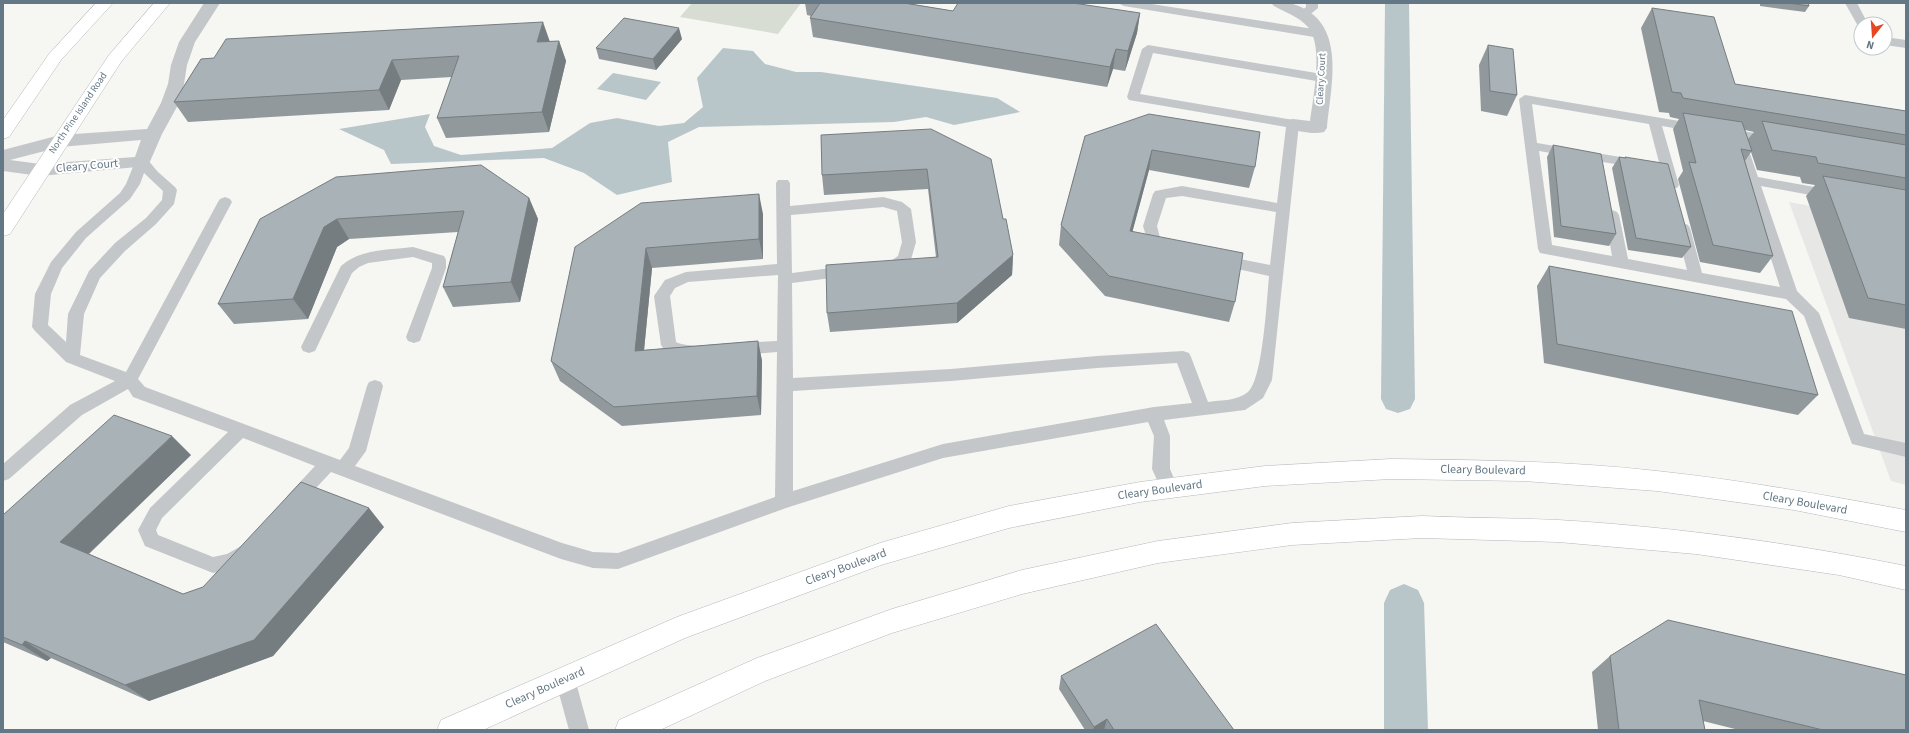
<svg xmlns="http://www.w3.org/2000/svg" width="1909" height="733" font-family="'Source Sans 3',sans-serif">
<style>
.built{fill:#e7e7e6}
.green{fill:#d7ddd3}
.water{fill:#b9c6c9}
.lines{fill:none;stroke-linecap:round;stroke-linejoin:round}
.canal{fill:#b9c6c9;fill-rule:evenodd}
.secondary-casing{stroke:#b3b9bd;stroke-width:1}
.lane{fill:#c3c7ca;fill-rule:evenodd}
.street{fill:#c3c7ca;fill-rule:evenodd}
.secondary{fill:#fff;fill-rule:evenodd}
.wall{fill:#91999d;fill-rule:evenodd}
.shaded-wall{fill:#767d80}
.building{fill:#a9b2b7;stroke:#767d80}
.labels{text-anchor:middle;dominant-baseline:central;stroke-width:4;stroke-linejoin:round;paint-order:stroke}
.far-street-label{font-size:10px;fill:#647784;stroke:#fff}
.street-label{font-size:12px;fill:#647784;stroke:#fff}
</style>
<rect width="100%" height="100%" fill="#f6f6f2"/>
<path class="built" d="M1789,202L1906,224V485L1891,481Z"/>
<path class="green" d="M692,3H801L778,34L680,17Z"/>
<g class="water">
<path d="M723,48L753,51L765,64L796,72H821L997,98L1020,112L954,125L926,117L894,122L699,127L668,142L672,182L617,195L584,173L544,158L391,164L384,150L339,129L430,114L425,127L434,146L461,155L552,148L590,123L617,118L659,126L684,123L703,107L697,78Z"/>
<path d="M613,73L661,82L646,100L597,89Z"/>
</g>
<g class="lines">
<g class="canal">
<path d="M1385,3H1409L1415,399L1410,409L1398,413L1386,409L1381,399Z"/>
<path d="M1404,584L1418,590L1424,603L1428,730H1384V603L1390,590Z"/>
</g>
<defs>
<g id="secondary">
<path d="M96,3H113L61,60L9,137L3,139V120L49,54Z"/>
<path d="M154,3H170L121,62L10,234L3,236V214L109,55Z"/>
<path d="M1391,459C1480,460 1569,461 1657,471C1741,480 1824,495 1906,510V532L1794,510L1657,491L1524,481L1391,479L1265,486L1140,502L1009,528L881,565L685,638L483,730H437L441,720L677,617L880,543L1009,506L1140,482L1265,466Z"/>
<path d="M1422,516C1467,518 1513,518 1558,520C1675,527 1791,543 1906,566V590L1839,575L1696,554L1558,542L1422,538L1292,545L1158,563L1022,594L892,633L765,681L660,730H615L619,720L757,658L892,609L1022,570L1158,541L1292,523Z"/>
</g>
</defs>
<use href="#secondary" class="secondary-casing"/>
<g class="lane">
<path d="M1118,3H1145L1320,30L1326,34L1320,38L1124,6Z"/>
<path d="M1306,3H1318V8L1307,17H1299L1297,15L1306,7Z"/>
<path d="M1845,3H1857L1868,24H1861V27L1858,26Z"/>
<path d="M1885,37L1906,40V48L1885,45Z"/>
<path d="M1148,45L1322,74L1328,78L1322,82L1153,53L1140,94L1293,120L1298,121L1299,124L1272,380L1263,398L1245,410L1164,420L1170,436V469L1178,488L1175,493L1169,495L1163,493L1152,469L1154,436L1148,422L943,458L786,508L618,569L593,568L561,559L331,472L300,505L294,508L288,505L285,500L288,495L315,466L243,438L162,518L156,530L158,535L213,557L227,554L243,545L250,547L252,553L250,559L238,568L213,573L145,546L138,530L150,508L228,432L133,397L128,389L82,415L9,479L3,481V464L70,405L115,381L66,362L35,331L32,327L35,294L51,262L76,232L120,193L126,184L135,162L137,159H147L158,172L175,187L177,190L174,204L156,224L125,251L100,278L84,314L80,355L126,372L218,202L220,199L225,197L230,199L232,202L138,379L145,387L340,460L349,448L367,386L369,382L375,380L381,382L383,386L366,451L355,466L562,543L593,552L618,553L775,497L777,352L738,355L732,353L730,349L732,345L738,343L777,341L778,275L688,282L675,288L670,296L676,342C684,346 690,344 699,347L701,351L699,355C686,359 668,358 661,345L654,296L665,280L686,272L777,264L776,183L778,180H788L790,183V206L883,197L902,202L911,209L916,242L910,263C900,269 891,274 879,271L877,267L879,263L891,261L898,256L902,242L897,211L883,207L791,215L792,273L847,266L852,267L854,271L852,275L847,276L792,283L793,378L951,369L1097,356L1183,351L1189,353L1191,357L1208,402C1222,400 1237,401 1248,392C1263,379 1267,298 1269,276L1220,265L1215,264L1213,260L1215,256L1220,255L1270,265L1276,212L1182,196L1166,198L1157,226L1161,242L1171,244L1173,248L1171,252L1166,253L1150,249L1143,226L1153,194L1155,191L1182,186L1277,203L1286,127L1129,100L1127,97L1142,49ZM144,173L163,191L162,200L146,218L115,243L89,271L68,314L66,342L48,325L51,294L62,268L86,238L130,199L140,184ZM1177,363L1192,403L1154,407L943,444L793,491V391L951,381L1097,368Z"/>
<path d="M1525,95L1697,124L1702,125L1703,128L1702,131L1697,132L1662,126L1679,185L1677,188H1667L1665,185L1649,124L1532,104L1537,143L1638,160L1643,161L1645,164L1643,167L1638,168L1539,151L1552,245L1612,256L1605,215L1607,212L1612,210L1617,212L1619,215L1628,259L1687,270L1676,228L1678,225L1683,223L1688,225L1690,228L1702,273L1780,287L1731,134L1732,131L1737,130L1772,136L1777,137L1779,140L1777,143L1772,144L1745,139L1758,177L1837,191L1839,194L1837,197L1832,199L1761,186L1797,291L1819,313L1864,434L1906,443V457L1852,444L1804,316L1786,299L1540,253L1538,249L1519,99Z"/>
<path d="M413,247L444,256L446,260V268L420,341L414,343L408,341L406,337L432,268V263L413,257L368,263L359,267L352,273L315,351L309,353L303,351L301,347L341,266C360,249 388,250 413,247Z"/>
<path d="M565,669L572,672L575,679L589,730H569L555,679L558,672Z"/>
</g>
<g class="street">
<path d="M204,3H220L195,42L187,65L184,84L179,103L162,134L148,166L40,176L3,171V150L60,135L147,129L161,103L168,84L171,65L179,42ZM141,140L135,157L40,164L10,160L60,147Z"/>
<path d="M1271,3C1278,3 1287,2 1293,4C1348,21 1331,85 1327,128L1324,132C1313,135 1298,131 1287,128L1284,124L1287,120L1293,119L1310,121C1313,98 1324,46 1308,27C1299,17 1285,12 1274,6Z"/>
</g>
<use href="#secondary" class="secondary"/>
</g>
<g class="wall">
<path d="M805,3H906L953,11L1140,13L1137,33L1125,71L1113,69L1107,87L813,37L810,18L811,16L807,15Z"/>
<path d="M1760,3H1808L1809,6L1805,12L1760,6Z"/>
<path d="M1652,8L1735,84L1906,111V329L1849,318L1806,196L1815,185L1802,183L1800,177L1757,170L1751,152L1745,161L1773,256L1760,273L1700,262L1678,179L1683,171L1673,129L1679,119L1670,117L1669,113L1659,112L1641,28ZM1745,130L1754,132L1748,139Z"/>
<path d="M682,39L656,70L599,59L596,48Z"/>
<path d="M559,41L566,61L549,132L446,138L437,118L452,77L401,80L389,110L188,122L174,102L201,59Z"/>
<path d="M1488,45L1517,95L1507,116L1481,111L1479,65Z"/>
<path d="M931,129L1003,219L1013,255L1012,275L957,323L830,332L827,313L936,257L928,189L824,195L822,175Z"/>
<path d="M1085,136L1255,167L1249,188L1149,170L1132,232L1235,302L1229,322L1105,296L1059,245L1061,225Z"/>
<path d="M1553,145L1616,234L1609,246L1554,237L1547,157Z"/>
<path d="M1619,157L1625,158V157L1691,247L1682,258L1628,250L1612,168Z"/>
<path d="M529,198L538,219L520,302L453,307L443,287L458,232L349,239L337,247L308,319L234,324L218,304L260,219Z"/>
<path d="M763,214V259L652,268L644,350L758,341L762,361L761,415L622,426L560,381L551,361L575,247Z"/>
<path d="M1549,266L1818,395L1798,415L1544,363L1537,286Z"/>
<path d="M191,455L89,554L183,594L384,527L273,656L149,701L51,658L47,661L3,642V515Z"/>
<path d="M1610,656L1906,730H1739L1703,721L1705,730H1598L1592,672Z"/>
<path d="M1061,676L1234,730H1085L1059,689Z"/>
</g>
<g class="shaded-wall">
<path d="M1140,13L1137,33L1125,71L1128,51Z"/>
<path d="M543,22L550,42H537Z"/>
<path d="M679,28L682,39L656,70L653,59Z"/>
<path d="M559,41L566,61L549,132L542,112Z"/>
<path d="M1116,49L1113,69L1107,87L1110,67Z"/>
<path d="M392,60L401,80L389,110L379,90Z"/>
<path d="M1152,150L1149,170L1127,252L1130,231Z"/>
<path d="M759,194L763,214V259L759,239Z"/>
<path d="M529,198L538,219L520,302L511,282Z"/>
<path d="M337,219L349,239L337,247L308,319L293,299L324,227Z"/>
<path d="M646,248L652,268L642,371L635,351Z"/>
<path d="M1013,255L1012,275L957,323V303Z"/>
<path d="M758,341L762,361L761,415L757,396Z"/>
<path d="M172,436L191,455L83,559L60,542Z"/>
<path d="M369,508L384,527L273,656L149,701L125,685Z"/>
<path d="M25,641L51,658L47,661L22,645Z"/>
<path d="M1107,719L1104,730H1093L1094,727Z"/>
</g>
<g class="building">
<path d="M820,3H904L953,11L958,3H1073L1140,13L1128,51L1116,49L1110,67L810,18Z"/>
<path d="M1788,3H1808L1809,6Z"/>
<path d="M1652,8L1714,17L1735,84L1906,111V135L1683,98L1681,93L1672,92Z"/>
<path d="M624,18L679,28L653,59L596,48Z"/>
<path d="M543,22L537,42L559,41L542,112L437,118L459,56L392,60L379,90L174,102L201,59L214,58L226,39Z"/>
<path d="M1488,45L1513,49L1517,95L1490,91Z"/>
<path d="M1683,113L1742,122L1752,151L1741,149L1773,256L1713,245L1689,162L1696,163Z"/>
<path d="M1149,114L1260,132L1255,167L1152,150L1130,231L1243,253L1235,302L1109,276L1061,225L1085,136Z"/>
<path d="M1762,121L1906,145V178L1818,163L1816,157L1772,150Z"/>
<path d="M931,129L991,159L1003,219H1006L1013,255L957,303L827,313L826,265L938,257L927,169L822,175L821,135Z"/>
<path d="M1553,145L1601,154L1616,234L1561,226Z"/>
<path d="M1619,157L1626,158L1625,157L1668,164L1691,247L1636,238Z"/>
<path d="M481,165L529,198L511,282L443,287L464,211L337,219L324,227L293,299L218,304L260,219L336,177Z"/>
<path d="M1823,176L1906,190V305L1868,298Z"/>
<path d="M759,194V239L646,248L635,351L758,341L757,396L614,407L551,361L575,247L641,203Z"/>
<path d="M1549,266L1792,311L1818,395L1557,344Z"/>
<path d="M114,415L172,436L60,542L183,594L203,587L301,482L369,508L254,640L125,685L25,641L22,645L3,637V515Z"/>
<path d="M1668,620L1906,675V730H1823L1699,700L1705,730H1619L1610,656Z"/>
<path d="M1156,624L1234,730H1114L1107,719L1094,727L1061,676Z"/>
</g>
<g class="labels">
<g class="far-street-label">
<text transform="translate(1321 79) rotate(-87)">Cleary Court</text>
<text transform="translate(78 113) rotate(-56)">North Pine Island Road</text>
</g>
<g class="street-label">
<text transform="translate(87 166) rotate(-5)">Cleary Court</text>
<text transform="translate(1483 470) rotate(1)">Cleary Boulevard</text>
<text transform="translate(1160 490) rotate(-8)">Cleary Boulevard</text>
<text transform="translate(1805 503) rotate(10)">Cleary Boulevard</text>
<text transform="translate(846 567) rotate(-20)">Cleary Boulevard</text>
<text transform="translate(545 688) rotate(-24)">Cleary Boulevard</text>
</g>
</g>
<rect width="1909" height="733" fill="none" stroke="#647784" stroke-width="8"/>
<g transform="translate(1873 36) rotate(197)"><circle r="19" fill="#ffffff" stroke="#c1c9ce"/>
<path d="M0-3L7 15L0 10L-7 15Z" fill="#e64722"/>
<text y="-6" font-size="11" font-weight="bold" text-anchor="middle" fill="#647784">N</text>
</g>
</svg>
